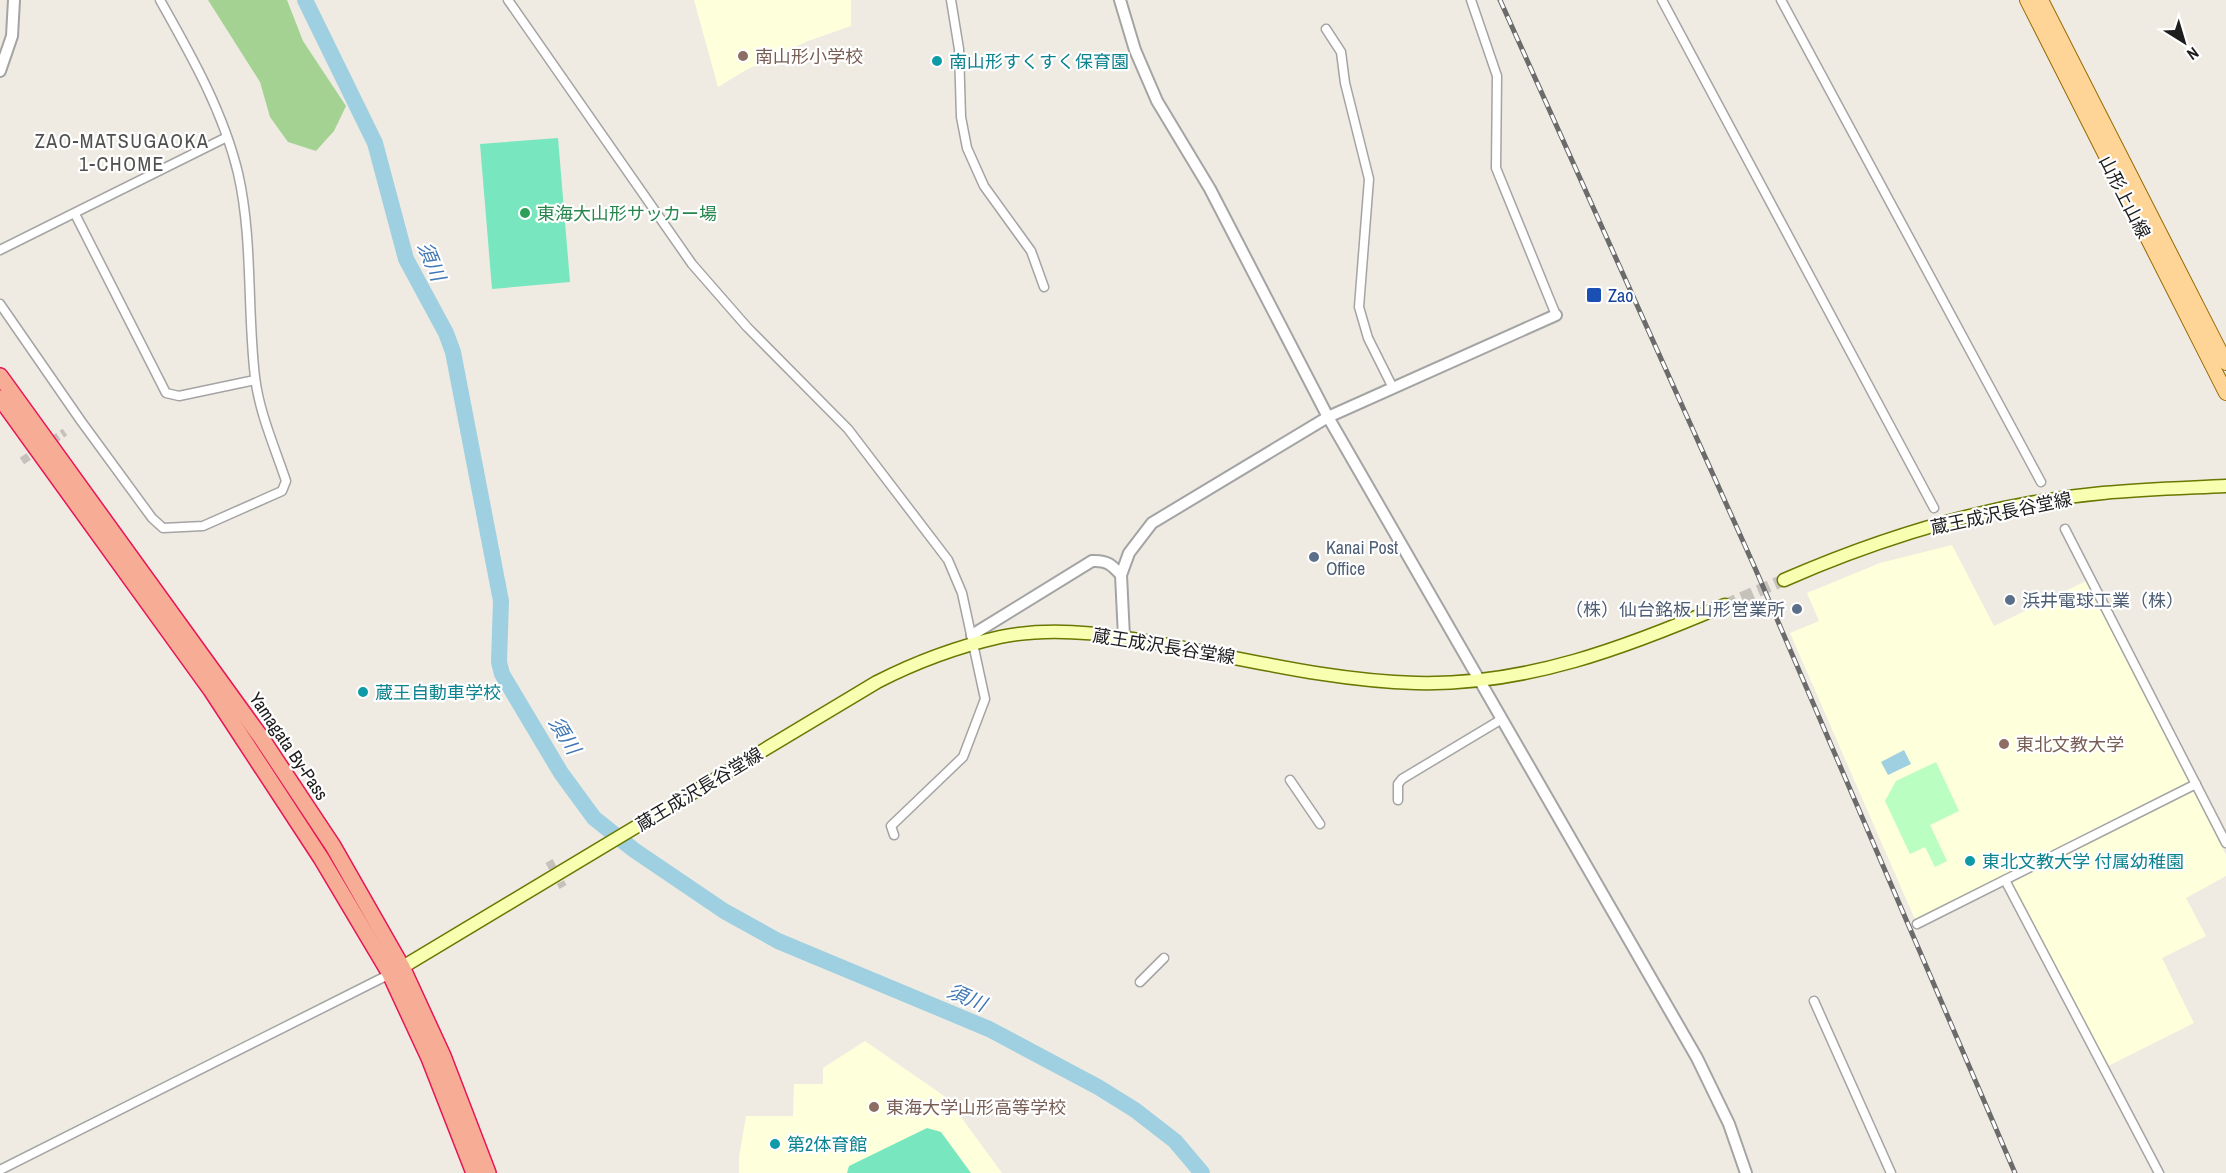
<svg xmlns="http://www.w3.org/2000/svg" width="2226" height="1173" font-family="'Archivo Narrow','Noto Sans JP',sans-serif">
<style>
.education{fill:#feffdb}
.forest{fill:#a4d293}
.park{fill:#bafec1}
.pitch{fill:#78e6bf}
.water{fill:#9ed0e1}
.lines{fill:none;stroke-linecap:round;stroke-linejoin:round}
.river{stroke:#9ed0e1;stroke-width:16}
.minor-tunnel{stroke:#c5c2bb;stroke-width:8;stroke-dasharray:8 4;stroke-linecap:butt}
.secondary-tunnel{stroke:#c5c2bb;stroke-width:12;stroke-dasharray:12 6;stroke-linecap:butt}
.minor-casing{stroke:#a4a4a4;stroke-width:11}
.tertiary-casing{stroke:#a4a4a4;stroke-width:14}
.secondary-casing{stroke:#687800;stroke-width:15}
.primary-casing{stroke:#966900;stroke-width:16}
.trunk-casing{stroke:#e71557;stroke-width:18}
.minor{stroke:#fff;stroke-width:8}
.tertiary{stroke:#fff;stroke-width:10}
.secondary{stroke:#f9ffb0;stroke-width:12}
.primary{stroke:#ffd597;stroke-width:14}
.trunk{stroke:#f6ac95;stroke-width:15}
.rail-casing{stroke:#6b6b6b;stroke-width:5}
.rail{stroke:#fff;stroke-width:3;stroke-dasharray:9;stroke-linecap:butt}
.education-dot{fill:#8d6e63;stroke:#fff;stroke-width:2}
.culture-dot{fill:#0f9aa8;stroke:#fff;stroke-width:2}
.leisure-dot{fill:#2e9e5b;stroke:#fff;stroke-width:2}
.transit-dot{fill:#1a4fb4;stroke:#fff;stroke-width:2}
.service-dot{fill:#5c6f8a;stroke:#fff;stroke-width:2}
.labels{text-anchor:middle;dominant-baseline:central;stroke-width:4.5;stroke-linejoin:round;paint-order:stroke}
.education-label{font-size:18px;fill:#785e54;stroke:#fff;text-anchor:start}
.culture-label{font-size:18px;fill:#0d838f;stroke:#fff;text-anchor:start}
.street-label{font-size:18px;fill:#1d1d1d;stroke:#fff}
.leisure-label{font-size:18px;fill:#27864d;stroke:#fff;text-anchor:start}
.transit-label{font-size:18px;fill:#164399;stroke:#fff;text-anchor:start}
.service-label{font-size:18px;fill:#4e5e75;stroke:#fff;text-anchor:start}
.neighbourhood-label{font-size:20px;letter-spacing:1.5px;fill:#505050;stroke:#fff}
.water-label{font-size:20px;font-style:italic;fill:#4178b5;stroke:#fff}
</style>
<rect width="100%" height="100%" fill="#efebe2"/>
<g class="education">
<path d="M694,0H851V26L808,41L746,70L718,87Z"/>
<path d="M1952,545L1994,626L2088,580L2226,855V876L2186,898L2206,936L2162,958L2194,1023L2104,1068L2005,880L1917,924L1790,633L1819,621L1807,593L1880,563Z"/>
<path d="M865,1041L947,1098L1002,1173H739V1157L746,1116H793L794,1084H823V1068Z"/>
</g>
<path class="forest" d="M208,0H287L303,41L346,106L334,131L316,151L288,142L270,117L260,82Z"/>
<path class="park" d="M1936,762L1959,811L1930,825L1947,861L1935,867L1925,847L1910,854L1885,801L1896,781Z"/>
<g class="pitch">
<path d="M558,138L570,282L492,289L480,144Z"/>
<path d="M927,1128L941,1132L971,1173H847L849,1166Z"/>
</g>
<path class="water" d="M1904,750L1911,764L1888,775L1881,762Z"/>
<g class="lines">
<path class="river" d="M305,0L375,143L406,259L446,333L453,352L501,601L499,662L502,674L561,773L594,818L634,850L724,911L778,941L989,1029L1098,1087L1135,1110L1175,1141L1202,1173"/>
<g class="minor-tunnel">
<path d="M22,461L65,432"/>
<path d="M549,861L563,887"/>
</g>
<path class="secondary-tunnel" d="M1725,605L1784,580"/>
<defs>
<g id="minor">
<path d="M508,0L692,264L747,327L848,429L948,560L962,593L985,699L963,757L891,826L894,835"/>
<path d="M951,0L959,49L961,117L967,148L984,186L1031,251L1044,287"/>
<path d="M1471,0L1497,76L1496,168L1556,315"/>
<path d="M1662,0L1934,508"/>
<path d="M1781,0L2041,482"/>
<path d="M1326,29L1341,52L1345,83L1369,179L1359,307L1368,338L1393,388"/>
<path d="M75,214L166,393L179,396L255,380"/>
<path d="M0,250L227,137"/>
<path d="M0,304L81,421L152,518L163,528L203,526L282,491L286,481C275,448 259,412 255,377C247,310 253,238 238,173C223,111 191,55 160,0"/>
<path d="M2065,529L2226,843"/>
<path d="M1290,780L1320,824"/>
<path d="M1398,800V784L1402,779L1502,719"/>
<path d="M2005,880L2159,1173"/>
<path d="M1917,924L2196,784"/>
<path d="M1140,982L1164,958"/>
<path d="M1814,1001L1891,1173"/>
<path d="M0,1170L390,974"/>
</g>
<g id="tertiary">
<path d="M1120,0L1135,50L1157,101L1210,189L1328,417L1697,1058L1729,1124L1746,1173"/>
<path d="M0,71L12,36L14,0"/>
<path d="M972,635L1092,561C1107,560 1112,565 1121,575"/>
<path d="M1124,637L1121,575L1129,553L1152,523L1328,417L1556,315"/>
</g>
<g id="secondary">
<path d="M1784,580C1885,536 1993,503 2103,493C2144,489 2185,488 2226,486"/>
<path d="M396,971L877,682C916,662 956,647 1000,637C1058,625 1122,636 1179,647C1258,662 1336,681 1416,683C1525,686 1627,647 1725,605"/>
</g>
<g id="primary">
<path d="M2027,0L2226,393"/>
<path d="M2041,0L2226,363"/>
</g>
<g id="trunk">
<path d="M0,376L260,736L333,846L402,967L443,1056L488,1173"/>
<path d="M0,398L211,690L321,858L390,974L429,1058L474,1173"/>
</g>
</defs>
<use href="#minor" class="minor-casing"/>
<use href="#tertiary" class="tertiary-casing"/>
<use href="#secondary" class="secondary-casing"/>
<use href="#primary" class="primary-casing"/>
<use href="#trunk" class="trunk-casing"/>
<use href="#minor" class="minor"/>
<use href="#tertiary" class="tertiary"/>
<use href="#secondary" class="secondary"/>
<use href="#primary" class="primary"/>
<use href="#trunk" class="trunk"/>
<defs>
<path id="rail" d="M1500,0L1755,568L2015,1173"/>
</defs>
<use href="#rail" class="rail-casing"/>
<use href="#rail" class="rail"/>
</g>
<g class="education-dot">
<circle cx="743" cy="56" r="6"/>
<circle cx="2004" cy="744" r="6"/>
<circle cx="874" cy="1107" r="6"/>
</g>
<g class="culture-dot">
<circle cx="937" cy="61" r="6"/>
<circle cx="363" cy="692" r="6"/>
<circle cx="1970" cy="861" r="6"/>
<circle cx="775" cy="1144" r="6"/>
</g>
<circle class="leisure-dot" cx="525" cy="213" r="6"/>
<rect class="transit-dot" x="1586" y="287" width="16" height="16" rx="3"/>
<g class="service-dot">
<circle cx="1314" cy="557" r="6"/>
<circle cx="2010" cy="600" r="6"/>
<circle cx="1797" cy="609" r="6"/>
</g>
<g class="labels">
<g class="education-label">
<text x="755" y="56">南山形小学校</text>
<text x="2016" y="744">東北文教大学</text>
<text x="886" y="1107">東海大学山形高等学校</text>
</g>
<g class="culture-label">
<text x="949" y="61">南山形すくすく保育園</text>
<text x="375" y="692">蔵王自動車学校</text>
<text x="1982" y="861">東北文教大学 付属幼稚園</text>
<text x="787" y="1144">第2体育館</text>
</g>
<g class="street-label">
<text transform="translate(2125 197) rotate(63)">山形上山線</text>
<text transform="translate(2001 513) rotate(-12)">蔵王成沢長谷堂線</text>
<text transform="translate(1164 646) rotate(9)">蔵王成沢長谷堂線</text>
<text transform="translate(289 746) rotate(56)">Yamagata By-Pass</text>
<text transform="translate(699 789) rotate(-31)">蔵王成沢長谷堂線</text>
</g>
<g class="leisure-label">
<text x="537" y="213">東海大山形サッカー場</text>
</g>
<g class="transit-label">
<text x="1608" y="295">Zao</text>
</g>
<g class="service-label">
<text x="1326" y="547">Kanai Post<tspan x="1326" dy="21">Office</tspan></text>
<text x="2022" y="600">浜井電球工業（株）</text>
<text x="1785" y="609" text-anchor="end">（株）仙台銘板 山形営業所</text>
</g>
<g class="neighbourhood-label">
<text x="122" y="140">ZAO-MATSUGAOKA<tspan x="122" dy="23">1-CHOME</tspan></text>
</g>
<g class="water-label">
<text transform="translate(432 261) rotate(67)">須川</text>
<text transform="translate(565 735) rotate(58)">須川</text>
<text transform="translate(967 997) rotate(23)">須川</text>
</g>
</g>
<g transform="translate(2184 42) rotate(143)" stroke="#ffffff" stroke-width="4.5" paint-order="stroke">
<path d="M0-4.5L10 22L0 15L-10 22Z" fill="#1d1d1d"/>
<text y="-9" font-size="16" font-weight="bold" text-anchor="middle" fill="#1d1d1d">N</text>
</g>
</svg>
